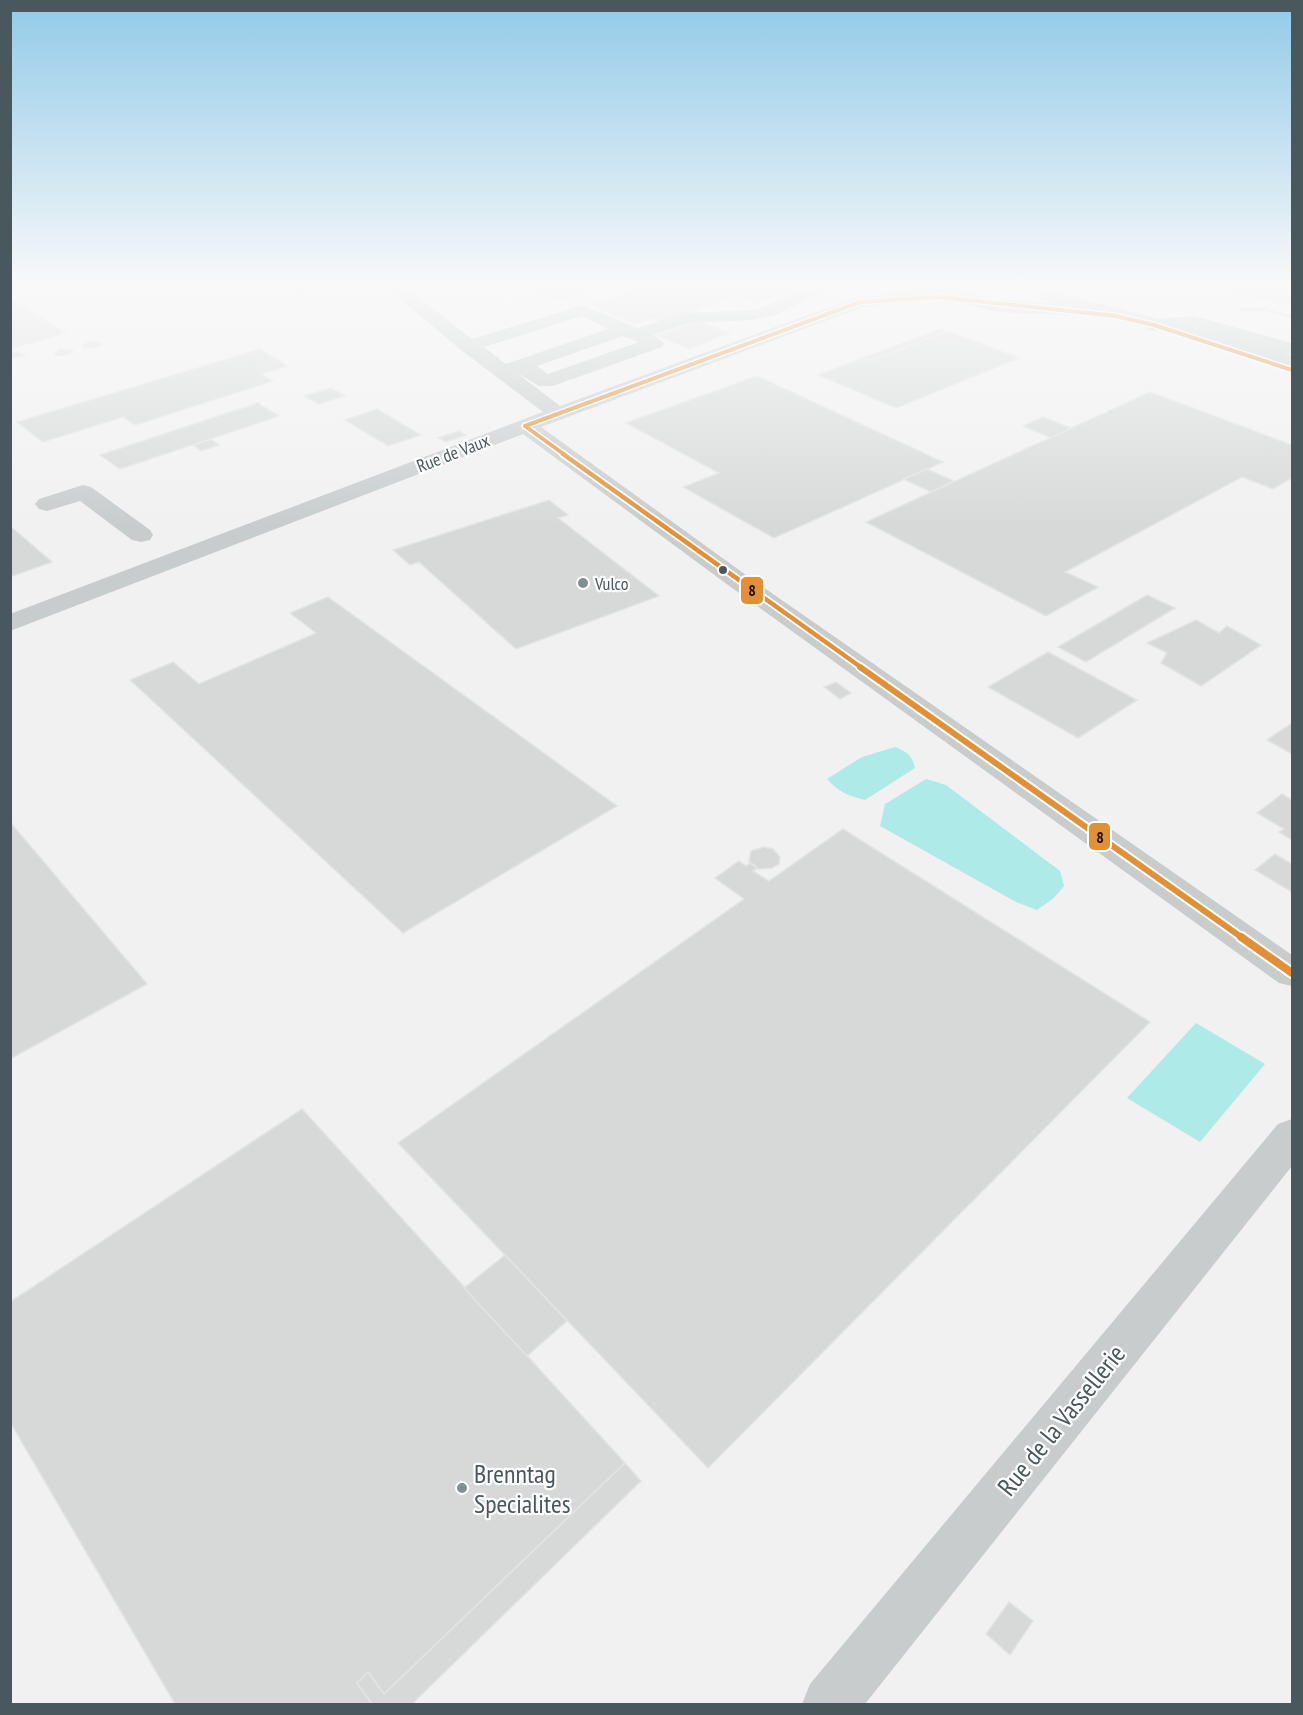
<svg xmlns="http://www.w3.org/2000/svg" width="1303" height="1715" font-family="'PT Sans Narrow',sans-serif">
<style>
.water{fill:#aeeae7}
.building{fill:#d7d9d9;stroke:#e2e3e4;stroke-width:1.5}
.lines{fill:none;stroke-linecap:round;stroke-linejoin:round}
.path{stroke:#b8c4be;stroke-width:2;stroke-dasharray:3 1.5;stroke-linecap:butt}
.minor{fill:#c8cccd;fill-rule:evenodd}
.major{fill:#c6cbcc;fill-rule:evenodd}
.bus-1-far3-casing{stroke:#fff;stroke-width:7}
.bus-1-far2-casing{stroke:#fff;stroke-width:8}
.bus-1-far1-casing{stroke:#fff;stroke-width:10}
.bus-1-casing{stroke:#fff;stroke-width:12}
.bus-1-far3{stroke:#e39035;stroke-width:4}
.bus-1-far2{stroke:#e39035;stroke-width:4.5}
.bus-1-far1{stroke:#e39035;stroke-width:6}
.bus-1{stroke:#e39035;stroke-width:8}
.bus-dot{fill:#49585c;stroke:#fff;stroke-width:2}
.poi-dot{fill:#848e90;stroke:#fff;stroke-width:2}
.labels{text-anchor:middle;dominant-baseline:central;stroke-width:4.5;stroke-linejoin:round;paint-order:stroke}
.far-street-label{font-size:18px;fill:#49585c;stroke:#fff}
.far-poi-label{font-size:18px;fill:#49585c;stroke:#fff;text-anchor:start}
.near-street-label{font-size:26px;fill:#49585c;stroke:#fff}
.near-poi-label{font-size:26px;fill:#49585c;stroke:#fff;text-anchor:start}
.line-badge{stroke:#fff;stroke-width:2}
.pale-badge-label{font-size:16px;text-anchor:middle;font-weight:bold;fill:#111}
</style>
<rect width="100%" height="100%" fill="#f1f1f1"/>
<g class="water">
<path d="M895,747C907,752 912,755 915,768L865,800C848,796 839,792 827,779L862,757Z"/>
<path d="M926,779L946,785L1060,871L1064,886L1054,898L1037,910L1016,902L880,826L885,804Z"/>
<path d="M1196,1023L1265,1064L1200,1142L1127,1098Z"/>
</g>
<g class="building">
<path d="M282,286H313L316,288L296,294Z"/>
<path d="M523,286H602L557,301Z"/>
<path d="M646,286H805L759,303L738,296L662,322L652,318L635,324L590,305Z"/>
<path d="M1272,286L1269,288L1283,291L1279,289L1292,286V307L1213,287Z"/>
<path d="M10,298L66,333L10,349Z"/>
<path d="M698,321L730,333L689,349L656,335Z"/>
<path d="M941,329L948,331L870,361L862,358Z"/>
<path d="M948,331L1019,358L896,408L818,375L862,358L870,361Z"/>
<path d="M93,341L102,344L96,348H83L84,344Z"/>
<path d="M59,349H70L74,352L62,356L54,355Z"/>
<path d="M260,349L288,366L261,374L273,381L135,425L123,417L43,442L17,422Z"/>
<path d="M17,352L26,355L10,359V353Z"/>
<path d="M757,376L943,462L774,538L683,487L719,473L626,423Z"/>
<path d="M331,388L345,396L319,404L304,396Z"/>
<path d="M1150,392L1292,445V478L1273,489L1242,477L1065,572L1098,587L1046,616L866,522Z"/>
<path d="M258,403L279,416L120,469L100,455Z"/>
<path d="M377,409L421,435L388,446L345,420Z"/>
<path d="M1043,417L1071,428L1051,438L1023,426Z"/>
<path d="M459,431L466,435L446,442L438,438Z"/>
<path d="M211,439L219,445L201,451L193,445Z"/>
<path d="M927,469L954,481L931,492L903,479Z"/>
<path d="M549,500L568,515L558,518L659,596L516,649L419,562L410,565L393,550Z"/>
<path d="M10,526L52,562L10,577Z"/>
<path d="M1147,595L1175,608L1086,662L1058,647Z"/>
<path d="M328,597L617,806L403,933L130,680L173,662L199,684L316,633L290,613Z"/>
<path d="M1196,620L1219,633L1227,626L1261,645L1201,686L1161,663L1167,653L1147,643Z"/>
<path d="M1048,652L1137,700L1078,738L988,687Z"/>
<path d="M836,682L851,693L840,699L824,687Z"/>
<path d="M1292,723V754L1267,740Z"/>
<path d="M1282,794L1292,800V840L1279,832L1284,829L1257,813Z"/>
<path d="M10,822L147,984L10,1059Z"/>
<path d="M843,829L1150,1022L708,1468L398,1143L744,899L715,878L739,861L746,866L750,863L758,868L753,871L769,881Z"/>
<path d="M764,847L773,849L780,857L779,864L772,868L759,869L749,861L751,851Z"/>
<path d="M1275,854L1292,864V892L1255,870Z"/>
<path d="M302,1109L625,1463L384,1694L368,1672L357,1683L372,1704H175L10,1422V1302Z"/>
<path d="M505,1255L567,1321L527,1356L464,1288Z"/>
<path d="M625,1463L641,1481L412,1704H372L357,1683L368,1672L384,1694Z"/>
<path d="M1009,1602L1033,1621L1010,1655L986,1634Z"/>
</g>
<g class="lines">
<g class="path">
<path d="M1168,286L1180,290L1191,298"/>
<path d="M1240,309H1263L1292,317"/>
</g>
<g class="minor">
<path d="M385,286H404L472,339L583,305L637,328L686,313L752,310L763,307L806,286H829L827,290L775,315L752,320L688,323L653,335L664,343L662,347L553,386H539L517,373L560,406L854,298L900,293L926,286H957L955,290L900,303L863,307L541,427L746,575L1292,955V986L1279,983L728,585L523,434L10,631V614L543,412L461,350ZM582,316L608,329L506,364L484,347ZM623,336L639,342L548,374L537,366Z"/>
<path d="M1194,316L1292,343V355L1193,327L1153,331L1147,329L1144,325L1147,321L1153,319Z"/>
<path d="M83,485L91,487L150,530L153,535L150,540L141,542L132,540L80,501L47,511L39,509L35,504L39,499Z"/>
<path d="M1292,1119V1166L865,1704H802L810,1684L1278,1124Z"/>
</g>
<path class="major" d="M943,286C964,286 968,293 987,298L1055,304L1040,299L1037,295L1040,291L1046,290L1269,347L1292,356V368L1225,346L1079,311L1071,315C1035,313 965,318 943,286Z"/>
<defs>
<g id="bus-1-far3">
<path d="M525,426L565,455"/>
<path d="M525,426L860,302L939,297L1116,316L1154,325L1292,370"/>
</g>
<path id="bus-1-far2" d="M563,454L862,668"/>
<path id="bus-1-far1" d="M860,667L1244,939"/>
<path id="bus-1" d="M1241,937L1292,973"/>
</defs>
<use href="#bus-1-far3" class="bus-1-far3-casing"/>
<use href="#bus-1-far2" class="bus-1-far2-casing"/>
<use href="#bus-1-far1" class="bus-1-far1-casing"/>
<use href="#bus-1" class="bus-1-casing"/>
<use href="#bus-1-far3" class="bus-1-far3"/>
<use href="#bus-1-far2" class="bus-1-far2"/>
<use href="#bus-1-far1" class="bus-1-far1"/>
<use href="#bus-1" class="bus-1"/>
</g>
<linearGradient id="sky" x2="0" y2="1"><stop stop-color="#91cae8"/><stop offset="0.54" stop-color="#f9f9f9"/><stop offset="1" stop-color="#f9f9f9" stop-opacity="0"/></linearGradient>
<rect width="1303" height="527" fill="url(#sky)"/>
<circle class="bus-dot" cx="723" cy="570" r="5"/>
<g class="poi-dot">
<circle cx="583" cy="583" r="6"/>
<circle cx="462" cy="1488" r="6"/>
</g>
<g class="labels">
<g class="far-street-label">
<text transform="translate(453 453) rotate(-21)">Rue de Vaux</text>
</g>
<g class="far-poi-label">
<text x="595" y="583">Vulco</text>
</g>
<g class="near-street-label">
<text transform="translate(1061 1420) rotate(-51)">Rue de la Vassellerie</text>
</g>
<g class="near-poi-label">
<text x="474" y="1473">Brenntag<tspan x="474" dy="30">Specialites</tspan></text>
</g>
</g>
<g class="line-badge">
<rect x="740" y="576" width="24" height="29" rx="6" fill="#e39035"/>
<rect x="1088" y="822" width="23" height="29" rx="6" fill="#e39035"/>
</g>
<g class="pale-badge-label">
<text x="752" y="596">8</text>
<text x="1100" y="843">8</text>
</g>
<rect width="1303" height="1715" fill="none" stroke="#49585c" stroke-width="24"/>
</svg>
